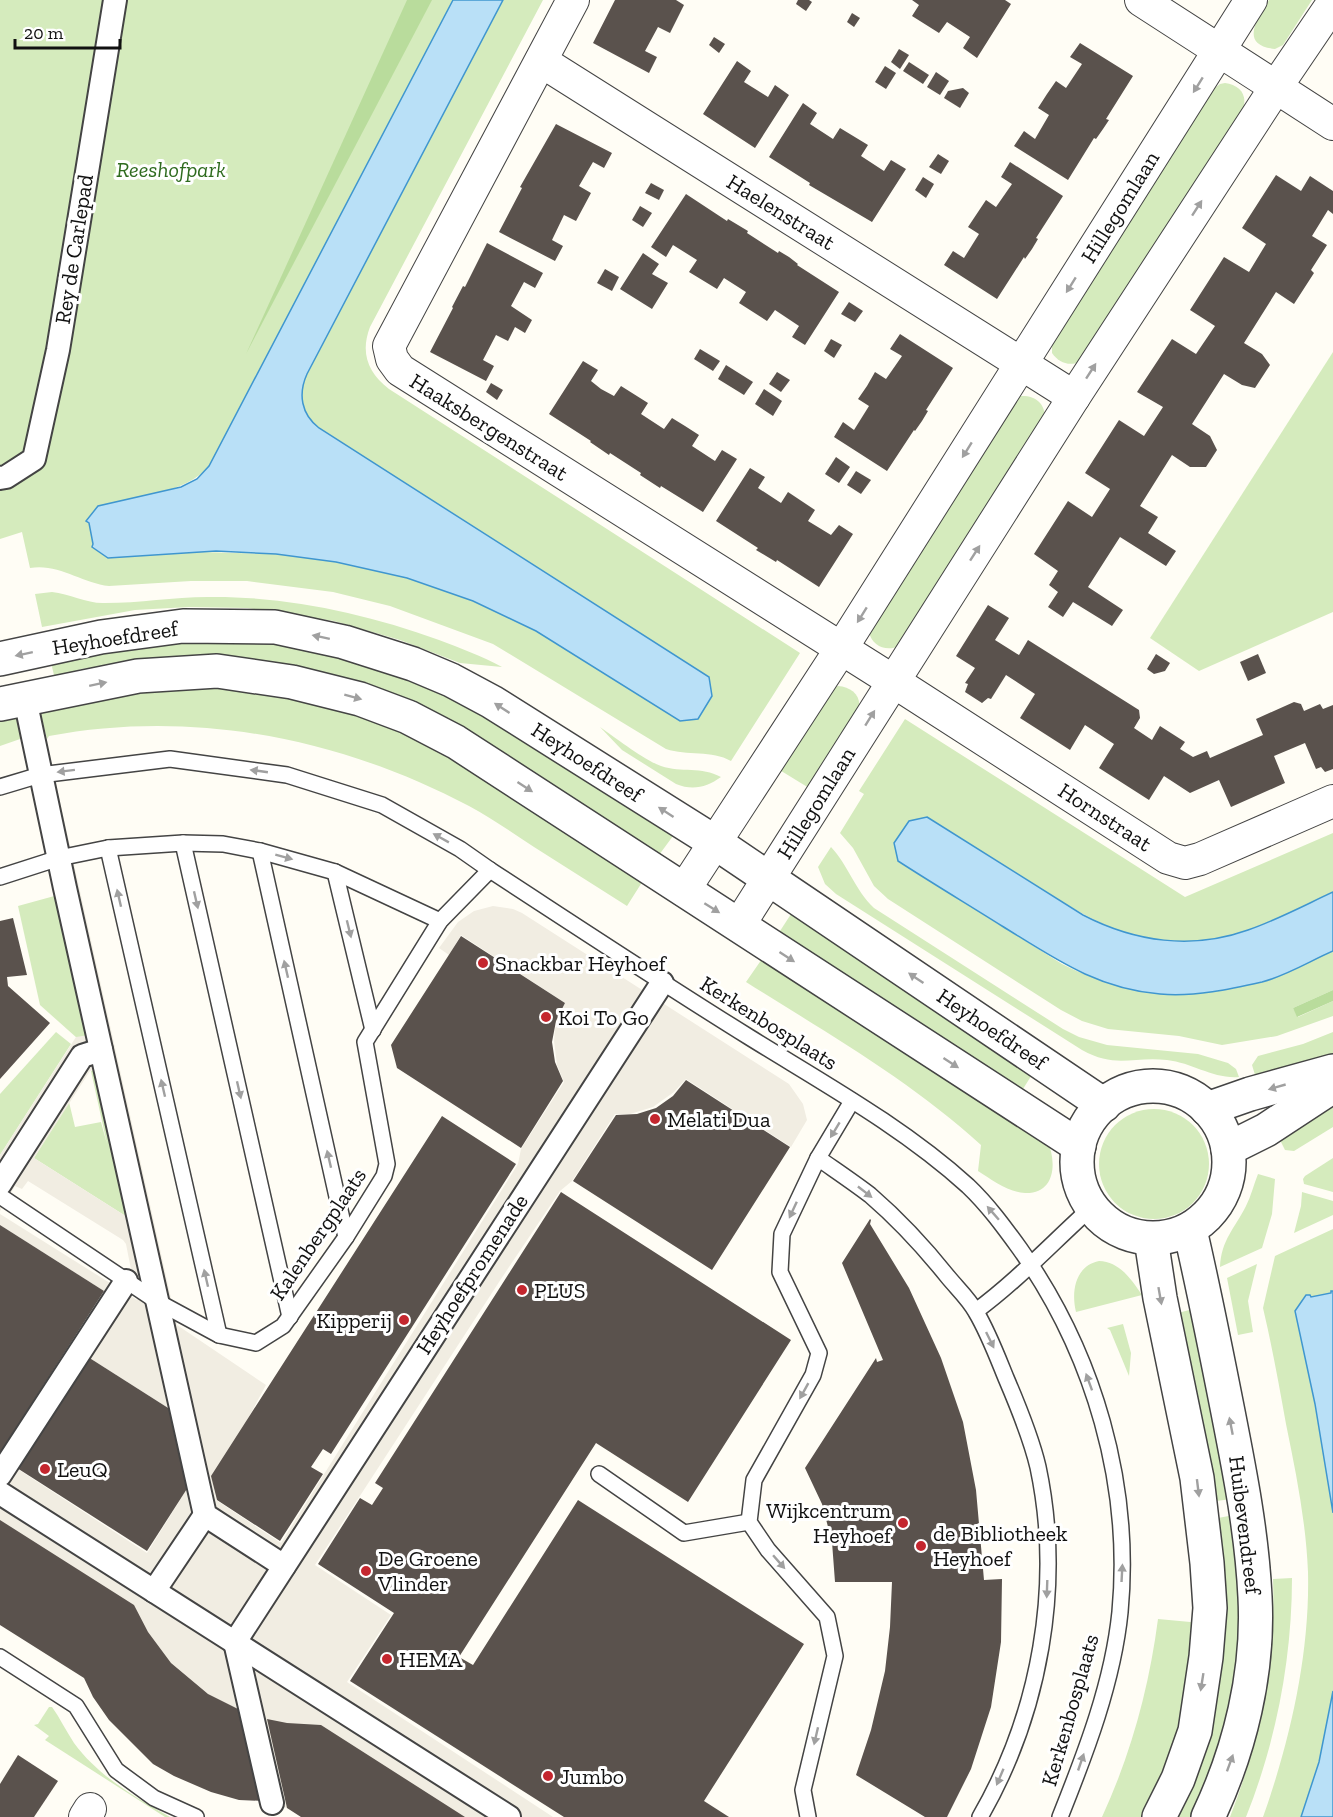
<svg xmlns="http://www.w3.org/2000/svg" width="1333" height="1817" font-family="'Zilla Slab',serif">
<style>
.green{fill:#d5ebbd}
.forest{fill:#b9dc9c}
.plaza{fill:#f1ede2;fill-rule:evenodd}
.water{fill:#b9e0f7;stroke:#3f96cf;stroke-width:1.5}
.building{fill:#5a524d}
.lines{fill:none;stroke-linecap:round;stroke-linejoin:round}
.service-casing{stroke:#444;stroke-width:18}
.pedestrian-casing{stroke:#444;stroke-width:26}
.minor-casing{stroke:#444;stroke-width:34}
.tertiary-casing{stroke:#444;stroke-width:36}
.service{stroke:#fff;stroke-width:15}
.pedestrian{stroke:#fff;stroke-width:22}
.minor{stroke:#fff;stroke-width:32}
.tertiary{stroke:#fff;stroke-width:33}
.oneway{fill:#a0a0a0}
.poi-dot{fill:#c4262e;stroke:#fff;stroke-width:2}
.labels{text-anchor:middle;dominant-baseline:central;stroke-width:6;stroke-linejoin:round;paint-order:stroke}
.park-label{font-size:22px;font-style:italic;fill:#2f6b1f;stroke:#fff}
.street-label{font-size:22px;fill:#111;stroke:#fff}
.poi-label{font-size:22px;fill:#111;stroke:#fff;text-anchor:start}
</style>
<rect width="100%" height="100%" fill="#fffdf5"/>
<g class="green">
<path d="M0,0H453L209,466C185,494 133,498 98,506L89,523L93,544L200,552L276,554L336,562L407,578L473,601L536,631L680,721L698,719L712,696L709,677L319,428C301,414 298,394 307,374L503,0H543L370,327C360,353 368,373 389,389L800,653L731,761C712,750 687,756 666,749L493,644L390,606L333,592L247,581H191L109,586C82,583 58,563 30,568L22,532L0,539Z"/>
<path d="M1269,0H1312L1283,45L1275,49C1238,45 1258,18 1269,0Z"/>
<path d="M1225,83C1239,85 1248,94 1243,109L1081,361C1070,367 1059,363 1052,353V343L1212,90L1220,84Z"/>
<path d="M1333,352V612L1199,671L1150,638Z"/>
<path d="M1020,396C1035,395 1045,403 1045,418L899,646C886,652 872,646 869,632L1016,399Z"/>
<path d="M52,592C70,594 88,604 105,603C142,603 178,596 215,597C292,597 367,614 439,640C460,648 482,656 502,667L460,663L400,640L334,621L247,608L189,607L135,610L42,627L35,594Z"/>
<path d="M153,642L261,643L291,646L320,652L411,679L469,705L673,834V836L659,855L484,745L156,659L81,669L55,679L49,655Z"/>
<path d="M195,681L349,706L462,759L646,876L627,906C596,886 565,867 534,847C513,833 491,818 469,806C340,738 193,709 49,736L47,739L38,703Z"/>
<path d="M838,686C851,687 861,695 859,708L809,788L778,769L834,687Z"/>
<path d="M17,707L23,738L0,746V711Z"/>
<path d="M905,719L1185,897L1333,833V892C1300,907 1267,926 1232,935C1147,958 1096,923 1027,880C994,859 960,838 927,817L898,861L1062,964C1131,999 1207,1003 1279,975C1297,968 1315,959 1333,951V990L1293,1008L1298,1017L1333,1001V1016L1277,1036L1222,1045L1179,1036L1108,1029L1082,1021L1061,1010L888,899L874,886L853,848L840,833L864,794L859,791Z"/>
<path d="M600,727C616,738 644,760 661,766C682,773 701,766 721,777C707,787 693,791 676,784L622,750Z"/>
<path d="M831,847C848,865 855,890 874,908L1063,1029L1079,1037L1107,1045L1198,1054L1228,1063L1236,1069L1239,1077C1213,1079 1193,1063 1167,1060C1133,1056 1116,1069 1082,1050L836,894L825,884L818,867Z"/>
<path d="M58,895L89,1035L77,1038L40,1005L18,906Z"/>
<path d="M793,911L1038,1065L1023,1089L781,934L780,931Z"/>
<path d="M766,953L1047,1140C1057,1161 1056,1194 1025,1193C1008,1192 992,1180 978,1171L981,1145C911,1081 827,1033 746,982Z"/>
<path d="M56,1032L71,1044L0,1155V1094Z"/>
<path d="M1333,1032V1057L1258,1085L1252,1065L1258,1056L1303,1044Z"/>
<path d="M97,1069L130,1214L124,1215L34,1158L69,1102L75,1127L101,1122L107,1144L91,1071Z"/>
<path d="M1333,1104V1127L1294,1151L1285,1150L1278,1136Z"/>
<circle cx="1154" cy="1164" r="55"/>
<path d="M1333,1158V1192L1304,1184L1303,1179L1305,1176Z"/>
<path d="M1258,1174L1275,1179L1272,1214L1262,1248L1220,1267C1221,1240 1235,1228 1246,1206C1251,1196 1254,1184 1258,1174Z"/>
<path d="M1302,1192L1333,1201V1215L1294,1233L1301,1206Z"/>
<path d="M1333,1229V1291L1331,1293L1310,1297L1295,1311L1315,1404L1333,1513V1691L1319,1762L1301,1817H1263C1290,1741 1310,1654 1308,1572C1306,1522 1296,1473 1286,1424C1279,1385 1272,1346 1263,1308L1275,1256Z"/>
<path d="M1099,1261C1120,1262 1131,1279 1142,1295L1076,1312C1071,1292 1075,1266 1099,1261Z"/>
<path d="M1257,1264L1248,1301L1253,1332L1238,1335L1227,1278Z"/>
<path d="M1193,1309L1232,1499L1216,1501L1178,1313Z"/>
<path d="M1123,1324L1131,1353L1129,1376L1110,1330L1107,1328Z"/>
<path d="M1234,1515C1240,1587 1244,1650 1227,1721C1220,1753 1205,1786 1195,1817H1178C1221,1715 1232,1627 1218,1518Z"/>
<path d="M1292,1578C1292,1659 1276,1742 1246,1817H1230C1260,1740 1276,1662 1273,1579Z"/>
<path d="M1158,1619L1201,1623L1197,1672L1151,1817H1102C1131,1754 1149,1688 1158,1619Z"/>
<path d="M49,1707H52C60,1718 66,1731 74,1743C98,1776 135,1797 170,1817H165L45,1740L49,1736L34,1725L38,1724Z"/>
</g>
<g class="forest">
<path d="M407,0H432L246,354Z"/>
<path d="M1333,990V1001L1297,1017L1293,1008Z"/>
</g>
<path class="plaza" d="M38,703L177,1325L266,1385L245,1424L212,1476L216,1500L281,1543L518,1164L521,1149L564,1082L557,1065L554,1041L555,1029L565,1003L461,935L449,955L439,948L458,922L474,911L493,906L513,909L522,913L789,1084L803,1104L807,1120L791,1147L686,1079L674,1092L653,1107L630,1114H615L572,1181L560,1191L501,1279L315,1565L391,1615L347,1682L553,1817H460L401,1779L397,1784L383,1776L386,1770L320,1728H301L269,1723L287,1808L264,1801L244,1716L215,1702L183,1680L151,1644L131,1607L38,1548L34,1552L15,1540L18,1535L0,1524V1453L104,1291L0,1225V1214L137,1300L126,1244L123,1240L28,1181L22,1189L15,1186L0,1211V1155L76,1037L89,1035L17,707ZM97,1069L98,1070L129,1215H124L34,1158L90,1071ZM88,1357L176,1413L192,1481L147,1553L16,1468Z"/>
<g class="water">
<path d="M453,0H503L307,374C298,394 301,414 319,428L709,677L712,696L698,719L680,721L536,631L473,601L407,578L336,562L276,554L216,551L108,558L92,547L93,544L89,523L86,521L98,506L181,487L197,479L209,466Z"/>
<path d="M927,817L1083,915C1135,942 1192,950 1248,930C1277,920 1305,905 1333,892V951C1310,961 1286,976 1262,982C1231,989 1195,997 1160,994C1097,989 1054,958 1002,926C967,904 932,883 898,861L894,843L909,821Z"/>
<path d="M1331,1291H1333V1513L1315,1404L1295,1311L1306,1295H1310L1311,1297L1331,1293Z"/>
<path d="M1333,1691V1817H1301L1319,1762Z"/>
</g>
<g class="building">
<path d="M615,0H676L684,5L670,33L658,27L645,51L657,57L649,73L593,43Z"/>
<path d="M798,0H809L812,2L806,11L796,4Z"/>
<path d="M912,0H1005L1011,4L977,58L963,48L970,37L947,22L939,33L912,16L919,5Z"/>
<path d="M852,13L860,18L854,27L847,22Z"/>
<path d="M714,37L725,44L719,53L709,45Z"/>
<path d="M1080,43L1133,76L1106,119L1109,120L1103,129L1096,139L1094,138L1068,180L1014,146L1024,131L1035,139L1049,115L1038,108L1047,94L1056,81L1066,88L1082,64L1070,57Z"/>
<path d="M899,49L909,55L900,69L891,62Z"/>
<path d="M737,61L751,71L744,82L768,97L775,85L789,95L755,148L703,114Z"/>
<path d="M909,62L929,75L923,84L903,71Z"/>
<path d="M885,66L896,73L886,89L875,82Z"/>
<path d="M936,72L949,81L940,95L927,87Z"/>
<path d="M963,88L969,93L960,108L944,98L948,91Z"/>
<path d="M803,103L817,113L810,124L833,139L840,128L868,145L861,156L884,171L891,160L906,169L872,222L809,185L810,183L769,157Z"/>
<path d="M556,124L612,153L604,168L593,162L579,186L591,193L576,221L564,215L552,240L563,246L555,261L499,232L522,188L520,187Z"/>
<path d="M938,154L949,161L941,174L929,167Z"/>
<path d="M1010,162L1063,196L1036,238L1038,239L1032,249L1025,259L1024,257L997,299L944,265L953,251L964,258L979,234L968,227L986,200L996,207L1012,184L1001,177Z"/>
<path d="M1276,175L1301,191L1310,176L1333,191V214L1328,210L1312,236L1327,245L1311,270L1314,273L1294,304L1276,292L1244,343L1262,354L1270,365L1255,388L1242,385L1224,374L1192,424L1210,436L1217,450L1206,467H1190L1172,455L1140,506L1158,517L1148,533L1176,551L1166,566L1120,537L1088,587L1123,610L1112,626L1073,602L1063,617L1048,607L1058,592L1049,585L1058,571L1034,554L1068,501L1092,517L1110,489L1085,473L1119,420L1144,436L1163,407L1137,392L1172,339L1196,354L1215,326L1190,310L1224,257L1249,272L1266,244L1242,228Z"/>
<path d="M923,177L934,184L926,198L915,190Z"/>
<path d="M651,183L664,190L659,200L645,193Z"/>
<path d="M686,194L727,221L728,219L748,231L747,233L778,253L779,251L789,257L798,264L797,265L839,292L805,345L792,337L799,326L775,310L767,321L739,303L746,292L724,278L717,289L689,272L697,260L673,245L666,257L651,247Z"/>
<path d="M640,206L652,213L643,227L632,220Z"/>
<path d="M487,243L543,273L535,288L524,282L511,306L532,320L525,333L515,327L508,341L496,335L483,360L494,366L486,381L430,352L453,308L452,307L463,286L465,287Z"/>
<path d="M643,253L659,264L652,274L668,283L652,309L620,289Z"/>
<path d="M605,269L619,277L612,291L597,283Z"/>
<path d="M849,302L863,311L855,322L841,314Z"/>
<path d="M900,334L953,368L926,410L928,411L922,421L915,431L914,430L887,471L834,437L843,422L854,430L869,406L858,399L867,386L875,372L886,379L902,356L890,349Z"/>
<path d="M831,339L842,345L834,358L824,351Z"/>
<path d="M700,349L720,361L713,371L694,359Z"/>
<path d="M583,361L598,370L591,381L601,389L614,396L621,386L648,403L641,414L664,429L672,418L685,426L699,435L692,446L715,461L722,450L737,459L703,512L661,486L660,488L640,475L641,473L610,453L609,455L590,442L591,441L549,414Z"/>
<path d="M726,365L753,382L744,395L718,379Z"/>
<path d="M777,372L790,380L781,392L769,384Z"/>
<path d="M491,383L503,390L497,400L486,392Z"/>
<path d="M764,389L782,401L773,416L755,404Z"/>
<path d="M836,457L850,467L839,483L825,474Z"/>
<path d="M750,468L765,477L758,488L781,503L788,492L815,510L808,521L831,535L839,525L853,534L819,587L777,560L776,562L756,550L758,548L716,521Z"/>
<path d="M856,471L871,480L861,494L847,485Z"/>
<path d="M988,605L1009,618L995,640L1019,655L1028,640L1139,710L1140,718L1134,728L1152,740L1160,726L1185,742L1180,749L1193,757L1207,751L1210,758L1263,735L1256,719L1294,702L1301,704L1304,711L1320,704L1323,709L1333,705V769L1325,772L1321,767L1316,769L1305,743L1274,756L1285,783L1231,807L1219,780L1190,793L1164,776L1149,800L1099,768L1114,744L1085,725L1070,750L1020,718L1035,694L1006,675L991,699L988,698L982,703L965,692L968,684L965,683L975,668L956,656Z"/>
<path d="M1156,654L1170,663L1165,671L1154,674L1147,669Z"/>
<path d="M1258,654L1266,673L1248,681L1240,662Z"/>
<path d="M13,918L27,975L7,977L8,986L50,1023L0,1079V921Z"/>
<path d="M461,936L565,1003L556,1021L552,1042L555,1062L563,1081L521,1148L397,1068L391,1045Z"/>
<path d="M686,1080L790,1147L712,1270L573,1181L616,1115L637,1114L656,1108L673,1096Z"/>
<path d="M442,1116L516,1164L331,1454L323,1449L311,1467L323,1474L280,1541L217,1500L211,1476Z"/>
<path d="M561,1192L791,1340L688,1502L596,1443L459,1657L473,1665L578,1500L804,1644L704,1801L729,1817H564L350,1681L394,1613L318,1564L360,1498L372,1505L383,1488L375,1483Z"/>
<path d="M870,1219L871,1220L870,1224L909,1288L941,1358L963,1422L976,1490L984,1580L1002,1579L1001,1642L991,1707L971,1769L947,1817H925L856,1775L871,1730L885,1671L890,1627L892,1582H835L832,1542L822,1504L805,1468L876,1358L877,1362L883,1360L842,1263Z"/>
<path d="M0,1225L104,1291L0,1453Z"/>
<path d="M88,1357L176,1413L192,1481L147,1551L17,1468Z"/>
<path d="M0,1520L134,1605L148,1632L171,1663L208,1694L244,1712L264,1801L239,1800L211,1792L174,1776L153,1764L109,1720L93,1697L84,1678L0,1625Z"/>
<path d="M267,1719L287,1723L321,1725L465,1817H301L287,1808Z"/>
<path d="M18,1755L58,1781L34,1817H0V1784Z"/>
</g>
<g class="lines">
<defs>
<g id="service">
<path d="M0,787L40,775L170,759L287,775L382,805L460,849L490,870"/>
<path d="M183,843L290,1317"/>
<path d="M108,848L219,1335"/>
<path d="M260,851L346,1237"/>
<path d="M335,872L373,1030"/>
<path d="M0,877L59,858L108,848L183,843L223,844L260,851L335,872L440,921"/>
<path d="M818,1158C835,1170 853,1182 870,1195C899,1220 924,1247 948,1277C957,1288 969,1299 976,1312C988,1332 997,1356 1006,1378C1018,1406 1031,1437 1038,1467C1063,1585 1040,1713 980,1817"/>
<path d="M0,1196L158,1302L219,1335L256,1343L283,1326L346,1237L384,1176L387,1164L365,1042L440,921L490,870C576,926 662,983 749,1037C823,1083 903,1127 968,1186C988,1205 1004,1227 1020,1249C1094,1354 1132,1484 1120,1612C1113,1682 1086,1752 1060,1817"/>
<path d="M976,1311C1018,1280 1053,1242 1092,1207"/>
<path d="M599,1474L684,1533L749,1522"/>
<path d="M0,1657L76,1706L116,1770L154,1798L196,1817"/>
<path d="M808,1817L803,1790L835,1656L827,1617L768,1550L749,1522L754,1480L813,1375L819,1353L780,1272L782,1234L818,1158L852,1101"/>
</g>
<g id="pedestrian">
<path d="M0,478L6,477L34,459L58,350L115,0"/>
<path d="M25,699L65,888L205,1515L284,1566"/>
<path d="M0,1184L82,1056L101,1050"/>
<path d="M0,1475L126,1281"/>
<path d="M0,1493L509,1817"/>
<path d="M154,1591L205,1515"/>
<path d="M272,1803L235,1642L662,983"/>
</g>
<g id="minor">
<path d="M573,0L389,346L392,359L400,370L893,681L1168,858L1185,863L1200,859L1333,801"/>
<path d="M1141,0L1333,124"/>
<path d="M541,61L1074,397"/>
<path d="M684,890L841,649L1251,0"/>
<path d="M739,925L1074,397L1276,87L1333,3"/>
<path d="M85,1817L90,1809"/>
</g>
<g id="tertiary">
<path d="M0,659L101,637L183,626L275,627L344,642L413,664L451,680L492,702L716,843L1104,1105"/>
<path d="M0,704L138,676L217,671L292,682L360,699L408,717L456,742L1079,1146"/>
<circle cx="1153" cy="1162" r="76"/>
<path d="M1207,1109L1250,1094L1333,1071"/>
<path d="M1228,1149L1266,1130L1333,1086"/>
<path d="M1190,1230C1204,1290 1216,1351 1228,1412C1240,1473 1252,1534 1255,1597C1259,1672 1240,1750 1208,1817"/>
<path d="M1151,1239L1160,1298L1197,1478L1207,1563L1210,1608L1206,1657L1195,1731L1178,1779L1159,1817"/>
</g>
</defs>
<use href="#service" class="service-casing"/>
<use href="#pedestrian" class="pedestrian-casing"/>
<use href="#minor" class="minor-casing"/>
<use href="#tertiary" class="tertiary-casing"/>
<use href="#service" class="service"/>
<use href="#pedestrian" class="pedestrian"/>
<use href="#minor" class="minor"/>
<use href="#tertiary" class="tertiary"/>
</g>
<defs><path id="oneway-solid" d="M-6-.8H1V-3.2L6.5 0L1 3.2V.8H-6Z" transform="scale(1.5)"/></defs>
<g class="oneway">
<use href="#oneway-solid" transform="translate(1198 85) rotate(122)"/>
<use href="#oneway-solid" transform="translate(1197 208) rotate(-57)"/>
<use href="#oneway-solid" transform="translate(1071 285) rotate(122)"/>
<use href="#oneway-solid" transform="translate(1091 371) rotate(-57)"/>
<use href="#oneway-solid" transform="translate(967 450) rotate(122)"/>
<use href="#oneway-solid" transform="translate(975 553) rotate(-57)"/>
<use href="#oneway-solid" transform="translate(862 615) rotate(122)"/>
<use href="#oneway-solid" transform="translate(321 637) rotate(-168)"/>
<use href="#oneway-solid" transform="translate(24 654) rotate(168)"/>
<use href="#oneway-solid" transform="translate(98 684) rotate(-12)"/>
<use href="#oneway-solid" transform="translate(353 697) rotate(15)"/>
<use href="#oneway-solid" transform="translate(502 708) rotate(-147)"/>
<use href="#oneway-solid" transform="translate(870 718) rotate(-58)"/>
<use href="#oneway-solid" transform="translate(66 771) rotate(173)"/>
<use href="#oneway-solid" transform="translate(259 771) rotate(-172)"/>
<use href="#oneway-solid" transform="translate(525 787) rotate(33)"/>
<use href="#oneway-solid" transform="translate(666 812) rotate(-147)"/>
<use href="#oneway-solid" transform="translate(441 838) rotate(-151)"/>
<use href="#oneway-solid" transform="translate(284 857) rotate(15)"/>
<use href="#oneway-solid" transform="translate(119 898) rotate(-103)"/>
<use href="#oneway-solid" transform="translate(196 900) rotate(77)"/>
<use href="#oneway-solid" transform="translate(712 908) rotate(32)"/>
<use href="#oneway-solid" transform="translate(349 929) rotate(76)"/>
<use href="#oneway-solid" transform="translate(787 957) rotate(33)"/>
<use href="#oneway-solid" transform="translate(286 969) rotate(-103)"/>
<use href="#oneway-solid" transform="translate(916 978) rotate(-146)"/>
<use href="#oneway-solid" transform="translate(951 1063) rotate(33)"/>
<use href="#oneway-solid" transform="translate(1277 1087) rotate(164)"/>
<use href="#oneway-solid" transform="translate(163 1088) rotate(-103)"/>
<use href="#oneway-solid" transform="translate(239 1090) rotate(77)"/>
<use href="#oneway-solid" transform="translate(835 1130) rotate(121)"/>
<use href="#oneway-solid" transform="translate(329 1159) rotate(-103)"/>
<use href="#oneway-solid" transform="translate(865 1192) rotate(38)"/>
<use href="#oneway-solid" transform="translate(793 1210) rotate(115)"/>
<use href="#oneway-solid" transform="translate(993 1213) rotate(-131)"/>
<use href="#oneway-solid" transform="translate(206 1278) rotate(-103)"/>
<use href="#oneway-solid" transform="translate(1160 1296) rotate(80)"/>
<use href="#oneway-solid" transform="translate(990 1340) rotate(64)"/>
<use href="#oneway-solid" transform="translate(1089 1382) rotate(-110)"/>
<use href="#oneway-solid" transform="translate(804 1391) rotate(119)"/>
<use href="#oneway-solid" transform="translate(1231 1426) rotate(-101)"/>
<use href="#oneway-solid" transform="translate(1198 1488) rotate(83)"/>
<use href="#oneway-solid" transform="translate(779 1562) rotate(49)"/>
<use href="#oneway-solid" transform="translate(1122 1573) rotate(-87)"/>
<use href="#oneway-solid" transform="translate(1047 1589) rotate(92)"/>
<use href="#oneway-solid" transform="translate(1202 1682) rotate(99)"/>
<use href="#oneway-solid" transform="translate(816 1736) rotate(103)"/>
<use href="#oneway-solid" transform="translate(1081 1762) rotate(-71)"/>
<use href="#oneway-solid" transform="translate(1230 1763) rotate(-70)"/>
<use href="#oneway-solid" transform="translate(1000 1777) rotate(113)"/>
</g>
<g class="poi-dot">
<circle cx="483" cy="963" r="6"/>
<circle cx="546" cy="1017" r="6"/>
<circle cx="655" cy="1119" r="6"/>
<circle cx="522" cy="1290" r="6"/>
<circle cx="404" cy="1320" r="6"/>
<circle cx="45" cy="1469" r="6"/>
<circle cx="903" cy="1523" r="6"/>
<circle cx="921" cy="1546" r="6"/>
<circle cx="366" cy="1571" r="6"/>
<circle cx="387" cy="1659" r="6"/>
<circle cx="548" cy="1776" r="6"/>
</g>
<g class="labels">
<g class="park-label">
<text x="171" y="169">Reeshofpark</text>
</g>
<g class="street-label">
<text transform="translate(1120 207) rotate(-58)">Hillegomlaan</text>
<text transform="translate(781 212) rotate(32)">Haelenstraat</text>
<text transform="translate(74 249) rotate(-81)">Rey de Carlepad</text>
<text transform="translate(489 427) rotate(32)">Haaksbergenstraat</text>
<text transform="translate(115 638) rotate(-9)">Heyhoefdreef</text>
<text transform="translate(587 762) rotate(33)">Heyhoefdreef</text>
<text transform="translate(816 803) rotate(-58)">Hillegomlaan</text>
<text transform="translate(1105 817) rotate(33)">Hornstraat</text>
<text transform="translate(769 1023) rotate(32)">Kerkenbosplaats</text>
<text transform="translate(992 1029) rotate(34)">Heyhoefdreef</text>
<text transform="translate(318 1234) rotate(-56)">Kalenbergplaats</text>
<text transform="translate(472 1274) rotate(-57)">Heyhoefpromenade</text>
<text transform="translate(1245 1525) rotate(83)">Huibevendreef</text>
<text transform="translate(1070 1710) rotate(-74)">Kerkenbosplaats</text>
</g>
<g class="poi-label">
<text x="495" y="963">Snackbar Heyhoef</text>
<text x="558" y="1017">Koi To Go</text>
<text x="667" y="1119">Melati Dua</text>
<text x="534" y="1290">PLUS</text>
<text x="392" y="1320" text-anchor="end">Kipperij</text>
<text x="57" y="1469">LeuQ</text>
<text x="891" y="1510" text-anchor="end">Wijkcentrum<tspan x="891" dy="25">Heyhoef</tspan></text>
<text x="933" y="1533">de Bibliotheek<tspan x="933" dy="25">Heyhoef</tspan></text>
<text x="378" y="1558">De Groene<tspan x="378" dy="25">Vlinder</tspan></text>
<text x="399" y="1659">HEMA</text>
<text x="560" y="1776">Jumbo</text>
</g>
</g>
<path d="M15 39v9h105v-9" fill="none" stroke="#111111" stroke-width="3"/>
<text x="24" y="39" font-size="18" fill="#111111" stroke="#ffffff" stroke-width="4.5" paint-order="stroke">20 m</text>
</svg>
